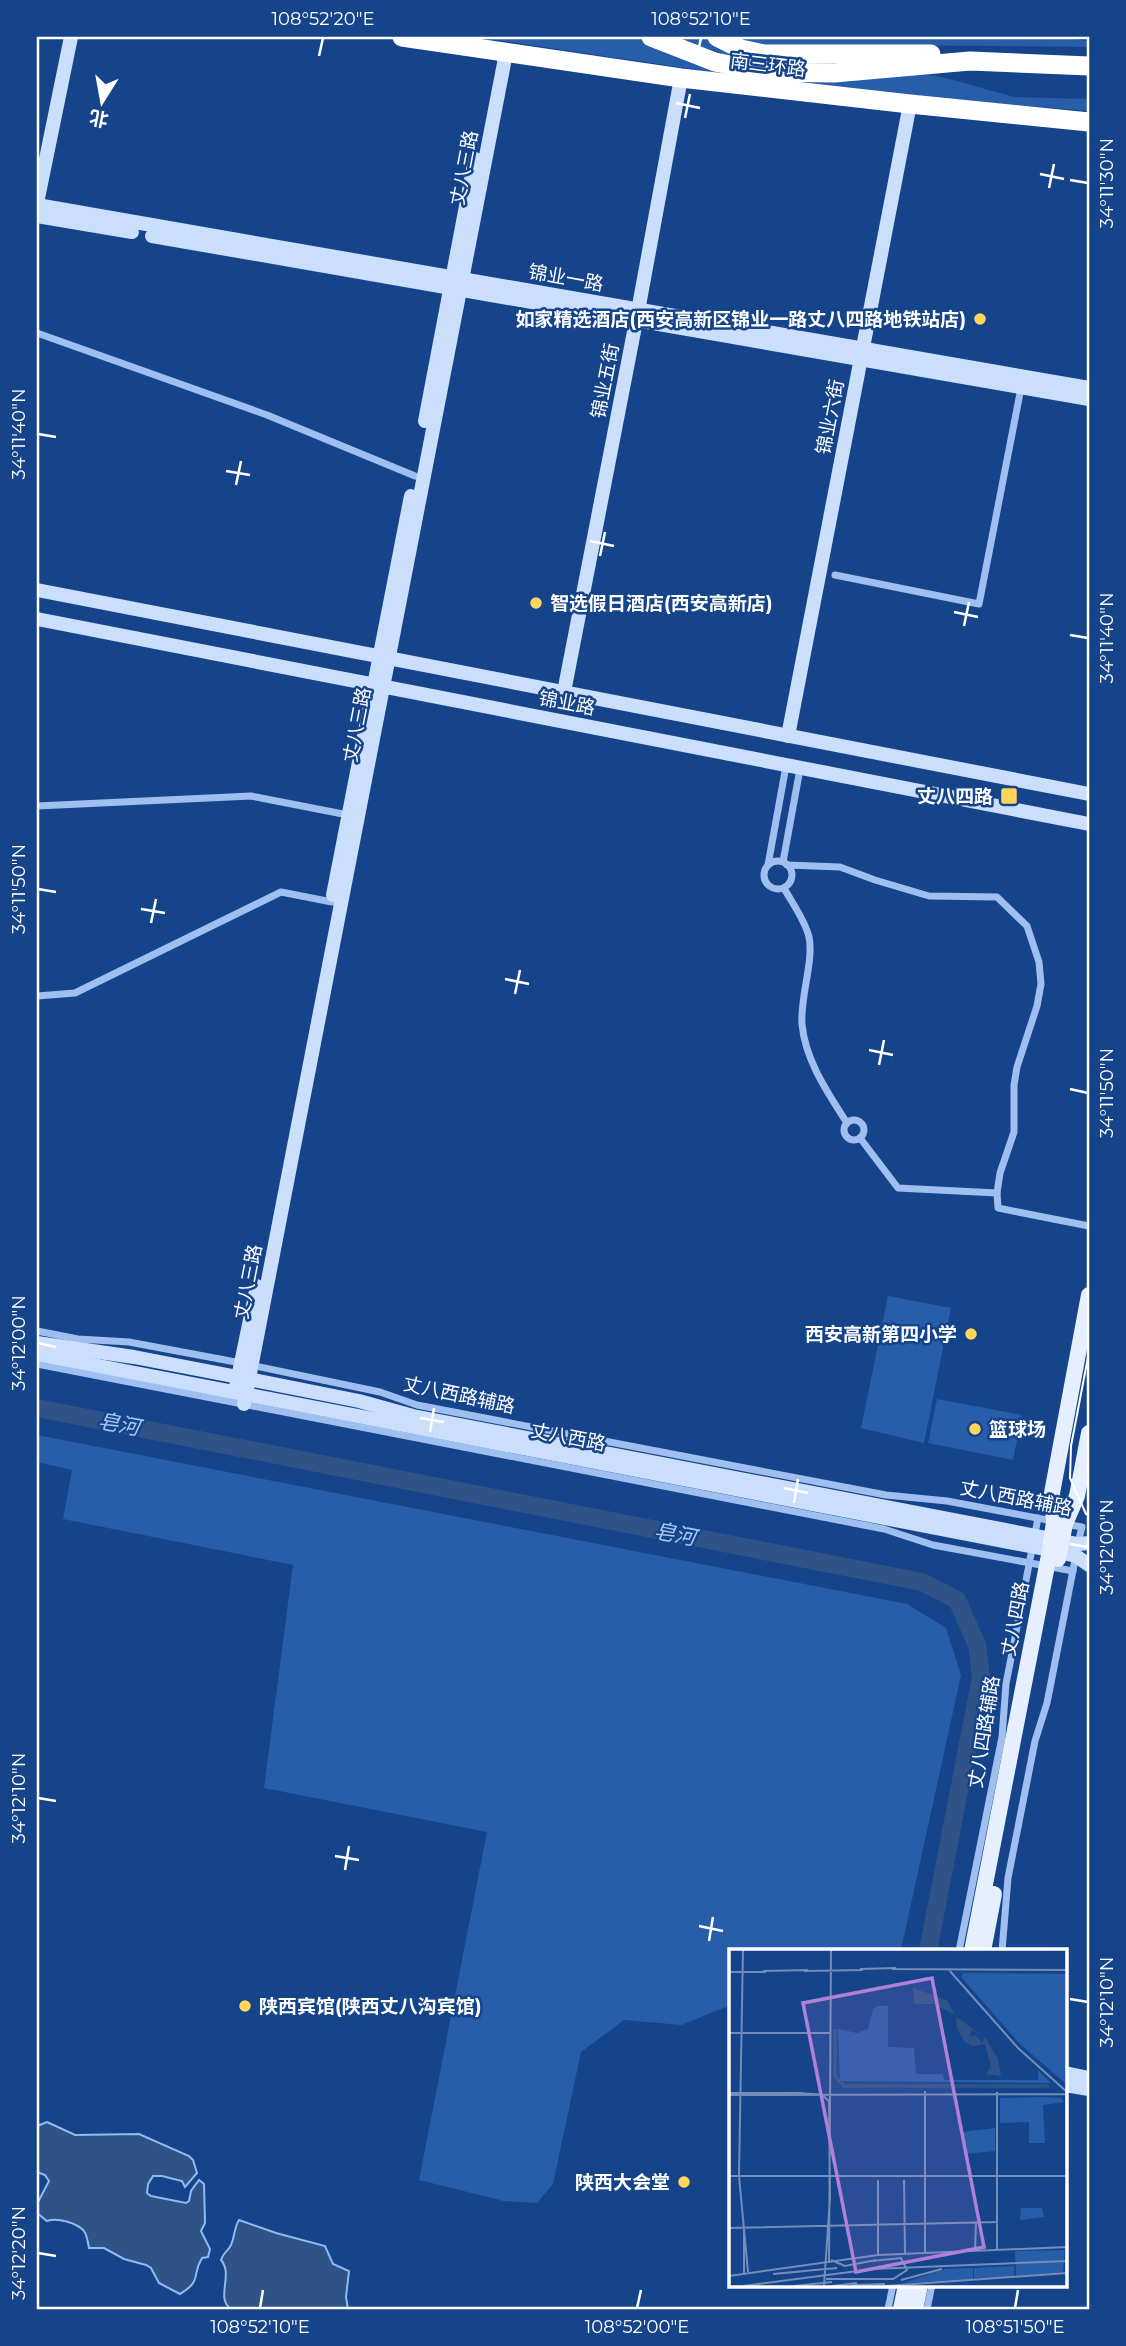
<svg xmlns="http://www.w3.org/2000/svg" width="1126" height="2346" font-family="Montserrat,'Noto Sans SC',sans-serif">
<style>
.green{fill:#285da9}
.water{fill:#305387;stroke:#90baf2;stroke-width:2}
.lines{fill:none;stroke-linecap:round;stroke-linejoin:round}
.river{stroke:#305387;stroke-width:18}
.street{stroke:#9ebfef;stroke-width:7}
.secondary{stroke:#cbdefb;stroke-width:14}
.primary{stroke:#e6efff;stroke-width:16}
.highway{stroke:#fff;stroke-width:19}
.tram{stroke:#fff;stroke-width:2}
.ticks{fill:none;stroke:#fff;stroke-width:2.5}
.poi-dot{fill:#ffd65c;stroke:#15448b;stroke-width:2.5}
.labels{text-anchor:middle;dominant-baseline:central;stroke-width:5;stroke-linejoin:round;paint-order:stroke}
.street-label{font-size:19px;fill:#fff;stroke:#15448b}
.poi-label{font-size:19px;font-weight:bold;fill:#fff;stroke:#15448b;text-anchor:end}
.water-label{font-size:21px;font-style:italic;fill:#aacaf6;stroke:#15448b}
.inset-river{fill:none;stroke:#305387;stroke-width:3.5}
.inset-road{fill:none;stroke:#738fb9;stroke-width:2}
.view{fill:#b080d9;fill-opacity:0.15;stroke:#b080d9;stroke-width:3.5}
.inset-edge{fill:none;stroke:#fff;stroke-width:3.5}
.neatline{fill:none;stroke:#fff;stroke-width:2.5}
.ticks-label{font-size:18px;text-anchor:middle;fill:#fff}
</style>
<rect width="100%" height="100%" fill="#15448b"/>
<g class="green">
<path d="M475,37H635L655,46L746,77Z"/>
<path d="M673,37H1052L1089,41V47L869,45L920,73L946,78L1014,97L1089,99V111L931,98L797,82L768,77L715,51Z"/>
<path d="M888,1296L951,1308L924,1443L861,1428Z"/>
<path d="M937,1399L1022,1415L1013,1460L928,1443Z"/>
<path d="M37,1435L907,1604L946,1628L961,1675L901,1950L730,1951V2008L726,2007L681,2025L624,2020L581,2052L553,2184L537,2203L504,2201L419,2180L487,1832L264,1788L293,1565L63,1519L72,1470L37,1462Z"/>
</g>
<g class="water">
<path d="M47,2122L75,2135L139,2134L189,2156L193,2160L197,2173L185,2187L182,2181L162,2176H153L148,2184L147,2193L151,2196L186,2203L189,2201L191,2191L199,2180L204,2184L205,2223L201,2231L210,2249L208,2257L202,2258C191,2276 203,2280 180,2294L159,2283L151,2268L146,2265L124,2259L104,2248H89C88,2243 87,2235 84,2231C77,2223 57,2217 47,2221L37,2213V2204L49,2181L45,2175L37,2172V2126Z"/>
<path d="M239,2220L276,2233L325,2246L333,2264L349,2271L346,2297L348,2309H231C215,2298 234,2275 221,2260C224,2251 227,2253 231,2245C235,2236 234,2228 239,2220Z"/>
</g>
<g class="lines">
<path class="river" d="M37,1408L922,1582L957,1600L977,1645L981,1677L928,1951"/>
<g class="street">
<path d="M37,333L267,415L415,476"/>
<path d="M835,575L979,604L1021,388"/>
<path d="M37,806L251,796L348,815"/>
<circle cx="778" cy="875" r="14"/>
<path d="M783,862L800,769"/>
<path d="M768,865L786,766"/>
<path d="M787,865L840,867L875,880L929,896L997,897L1027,926L1039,962L1041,984L1037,1006L1017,1067L1014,1085V1132L1000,1173L997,1193L998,1208L1089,1226"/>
<path d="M784,888C792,903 805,920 809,937C814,961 800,997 802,1024C805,1060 828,1093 847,1123"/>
<path d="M37,996L75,993L281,892L332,902"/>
<circle cx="854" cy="1130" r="10"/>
<path d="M860,1138L898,1188L997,1193"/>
<path d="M37,1331L78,1339L129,1342L241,1363L380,1392L417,1405L886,1495L947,1501L1053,1521"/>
<path d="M37,1364L884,1529L933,1545L1073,1571"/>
<path d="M1065,1524L1082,1527L1078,1543"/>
<path d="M959,1951L1002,1737L1006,1684L1038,1518"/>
<path d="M1002,1951L1008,1878L1035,1741L1047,1703L1076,1555"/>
<path d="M888,2309L893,2285"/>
<path d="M927,2309L932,2285"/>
</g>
<g class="secondary">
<path d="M37,203L71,37"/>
<path d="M37,205L1089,388"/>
<path d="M37,216L132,232"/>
<path d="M152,236L1089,399"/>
<path d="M425,421L475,159"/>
<path d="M37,590L1089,794"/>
<path d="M37,619L1089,824"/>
<path d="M564,692L638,311L681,78"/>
<path d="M788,736L910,104"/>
<path d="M333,895L411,496"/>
<path d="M37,1343L134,1357L238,1377L359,1401L413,1416L1078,1544L1089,1543"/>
<path d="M37,1354L1050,1550L1076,1556L1089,1565"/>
<path d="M235,1392L257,1286"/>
<path d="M244,1404L506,53"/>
<path d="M1065,2073L1089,2078"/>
<path d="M1065,2085L1089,2089"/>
</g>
<g class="primary">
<path d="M1058,1559L1065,1524L1077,1496L1089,1433"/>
<path d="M972,1951L1050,1550L1054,1522L1052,1493L1089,1295"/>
<path d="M983,1951L994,1894"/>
<path d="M901,2309L906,2285"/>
<path d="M915,2309L920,2285"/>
</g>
<g class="highway">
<path d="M402,37L681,78L910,104L1089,122"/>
<path d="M651,37L715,62L764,72L834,73L970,61L1089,66"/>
<path d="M717,37L741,49L764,54H931"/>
</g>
<path class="tram" d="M1089,1352L1071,1446L1070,1478L1086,1514L1089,1516"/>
</g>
<path class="ticks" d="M319,56L323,38M697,56L701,38M676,103L700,108M685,118L690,94M1040,174L1064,179M1070,180L1088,183M1049,188L1054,164M38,434L56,437M226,471L250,475M236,485L241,461M590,541L614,546M600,556L605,532M954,612L978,617M964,626L969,602M1070,635L1088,638M38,889L56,892M141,909L165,913M151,923L156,899M505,979L529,984M515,994L520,970M869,1050L893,1055M879,1065L884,1040M1070,1089L1088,1093M38,1343L56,1347M420,1418L444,1422M430,1432L434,1408M784,1488L808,1493M794,1503L798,1479M1070,1544L1088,1547M38,1798L56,1801M335,1856L359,1860M345,1870L349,1846M699,1926L723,1931M709,1941L713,1917M1070,1999L1088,2002M38,2253L56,2256M260,2308L263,2290M637,2308L641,2290M1015,2308L1018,2290"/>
<g class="poi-dot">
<circle cx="980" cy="319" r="7"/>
<circle cx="536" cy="603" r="7"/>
<rect x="1000" y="787" width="18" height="18" rx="3.5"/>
<circle cx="971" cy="1334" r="7"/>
<circle cx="975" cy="1429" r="7"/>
<circle cx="245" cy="2006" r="7"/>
<circle cx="684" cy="2182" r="7"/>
</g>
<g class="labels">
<g class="street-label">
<text transform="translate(768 65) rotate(7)">南三环路</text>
<text transform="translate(464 168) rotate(-79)">丈八三路</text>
<text transform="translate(566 278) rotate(10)">锦业一路</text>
<text transform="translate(605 381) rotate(-79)">锦业五街</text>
<text transform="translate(830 417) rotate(-79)">锦业六街</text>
<text transform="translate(567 703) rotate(11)">锦业路</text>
<text transform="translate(357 725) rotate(-79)">丈八三路</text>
<text transform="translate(248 1282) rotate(-79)">丈八三路</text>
<text transform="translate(459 1395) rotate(12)">丈八西路辅路</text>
<text transform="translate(568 1437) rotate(11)">丈八西路</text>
<text transform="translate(1016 1498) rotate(11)">丈八西路辅路</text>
<text transform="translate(1015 1619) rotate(-79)">丈八四路</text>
<text transform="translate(984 1732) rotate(-81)">丈八四路辅路</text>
</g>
<g class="poi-label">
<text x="966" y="319">如家精选酒店(西安高新区锦业一路丈八四路地铁站店)</text>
<text x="550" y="603" text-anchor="start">智选假日酒店(西安高新店)</text>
<text x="993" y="796">丈八四路</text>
<text x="957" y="1334">西安高新第四小学</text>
<text x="989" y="1429" text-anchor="start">篮球场</text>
<text x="259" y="2006" text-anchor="start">陕西宾馆(陕西丈八沟宾馆)</text>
<text x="670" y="2182">陕西大会堂</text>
</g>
<g class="water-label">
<text transform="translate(119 1424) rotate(11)">皂河</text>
<text transform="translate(675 1534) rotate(11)">皂河</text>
</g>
</g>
<g transform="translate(729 1949)">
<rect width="338" height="338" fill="#15448b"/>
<path d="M234,24L338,25V136L291,95L232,28ZM149,57H159V98L185,99L187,125H214L215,131H309V121L322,134L111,132L109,80L128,84L139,80L144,60ZM312,148L332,149L335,153L314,156L316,194H300V173L271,174V149ZM266,179V202L236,205L233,183ZM292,259H313L315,268L291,271ZM336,301L334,323L287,328L286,302ZM285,317V328L245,329V319ZM244,319V330L174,334L217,320Z" fill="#285da9"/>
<path d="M184,39L218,51L226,66L205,55H185ZM227,68L254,87L243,81L241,88L246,86L253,94L256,88L269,110L272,127L257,125L262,118L256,95L243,97L236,93L228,80Z" fill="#305387"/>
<path class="inset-river" d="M106,80V127L115,137H320"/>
<path class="inset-road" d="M14,1L10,227L19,323M131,20L167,19M163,20L338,21M220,21L289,99L338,143M34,22L79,21M75,22L134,21M0,23H37M0,84H101M196,142V303M268,143V300M0,144H71L93,146L100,152L101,249L95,337M337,144L338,166M0,146L338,145M0,227H338M149,231V306M175,231L176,304M15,277V324M0,279L269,273M246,301L247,274M102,311L116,317L147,311M100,314L102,1M75,322L108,319M337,324L338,296M44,325L76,322M0,327L149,306L338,298M97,330H164L178,321L172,309L143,312M172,331L213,320M123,336L156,335M14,337L144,320L338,312M65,337L103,333M103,337L128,334M156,337L338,324"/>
<path class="view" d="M203,29L255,298L127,323L74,54Z"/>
<rect width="338" height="338" class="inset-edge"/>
</g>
<rect width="1126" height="2346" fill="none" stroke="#15448b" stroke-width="77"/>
<g transform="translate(102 102) rotate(191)" stroke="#15448b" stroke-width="5" paint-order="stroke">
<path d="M0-5L12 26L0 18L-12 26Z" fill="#ffffff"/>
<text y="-10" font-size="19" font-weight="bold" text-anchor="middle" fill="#ffffff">北</text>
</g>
<rect x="38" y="38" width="1050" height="2270" class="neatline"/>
<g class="ticks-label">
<text x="323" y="25">108°52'20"E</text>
<text x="701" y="25">108°52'10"E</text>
<text transform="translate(1107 183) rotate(-90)" y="6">34°11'30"N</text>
<text transform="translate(19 434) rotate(-90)" y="6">34°11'40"N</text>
<text transform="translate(1107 638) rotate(-90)" y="6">34°11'40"N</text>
<text transform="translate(19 889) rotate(-90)" y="6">34°11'50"N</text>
<text transform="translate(1107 1093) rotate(-90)" y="6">34°11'50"N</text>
<text transform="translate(19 1343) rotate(-90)" y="6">34°12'00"N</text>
<text transform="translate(1107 1547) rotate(-90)" y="6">34°12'00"N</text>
<text transform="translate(19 1798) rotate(-90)" y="6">34°12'10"N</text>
<text transform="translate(1107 2002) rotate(-90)" y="6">34°12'10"N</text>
<text transform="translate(19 2253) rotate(-90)" y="6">34°12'20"N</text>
<text x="260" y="2333">108°52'10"E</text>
<text x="637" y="2333">108°52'00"E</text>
<text x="1015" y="2333">108°51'50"E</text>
</g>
</svg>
